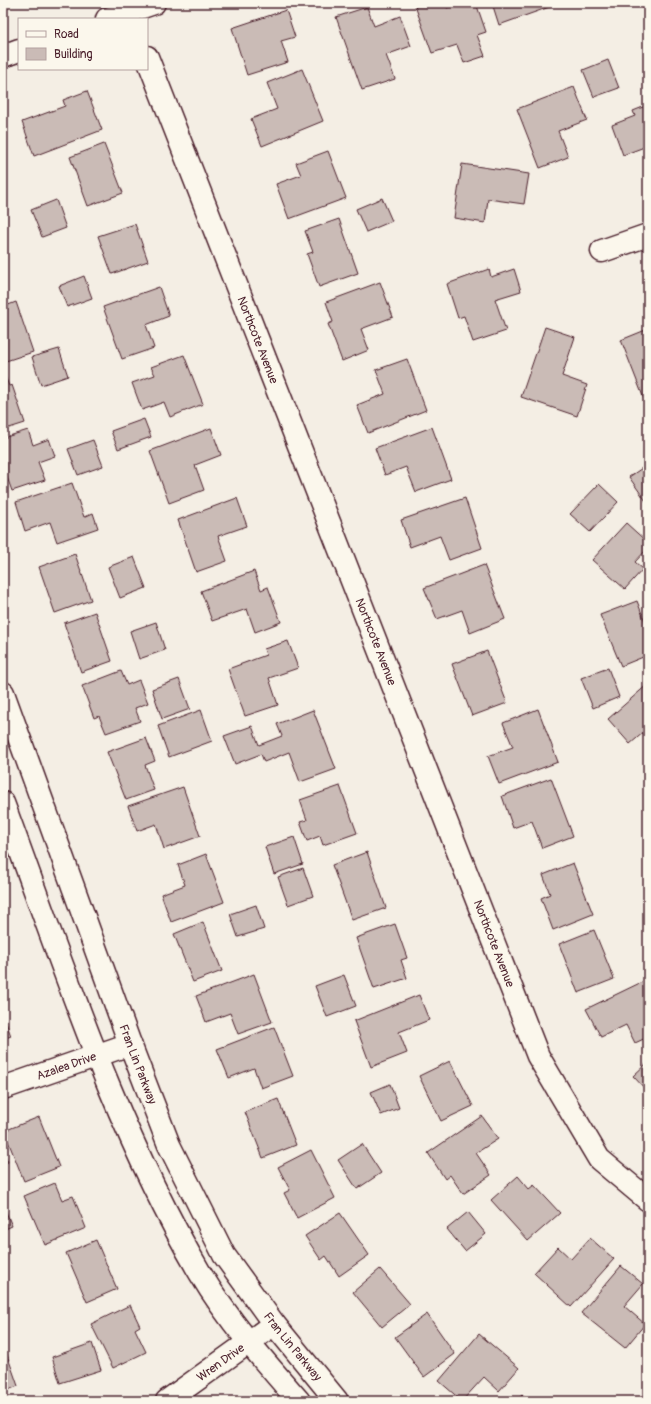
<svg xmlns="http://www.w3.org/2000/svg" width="651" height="1404" font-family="Pangolin,sans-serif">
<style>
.building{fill:#cabbb6;stroke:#4a1f2b}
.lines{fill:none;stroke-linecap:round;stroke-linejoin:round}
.minor-casing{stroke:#4a1f2b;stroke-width:25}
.minor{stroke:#fbf7ec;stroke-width:22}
.labels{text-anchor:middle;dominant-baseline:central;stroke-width:3;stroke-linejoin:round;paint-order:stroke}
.street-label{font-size:12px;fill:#4a1f2b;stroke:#fbf7ec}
</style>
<rect width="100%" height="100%" fill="#f4eee4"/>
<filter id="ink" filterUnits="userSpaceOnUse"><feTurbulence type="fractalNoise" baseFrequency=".025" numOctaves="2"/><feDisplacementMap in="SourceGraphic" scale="8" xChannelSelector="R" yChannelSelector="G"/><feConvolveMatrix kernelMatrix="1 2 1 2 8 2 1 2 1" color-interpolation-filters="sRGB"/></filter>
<g filter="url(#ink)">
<g class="building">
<path d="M414,3H445L447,8L462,3H476L486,32L477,35L485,56L464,63L457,45L432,53Z"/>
<path d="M492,3H555V5L499,25Z"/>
<path d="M367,7L374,26L400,16L411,46L386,55L395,79L362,90L336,17Z"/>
<path d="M286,10L295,37L281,41L288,62L247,75L232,28Z"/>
<path d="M608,60L619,88L594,97L583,70Z"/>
<path d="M302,69L323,121L262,146L251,119L277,109L267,83Z"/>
<path d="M574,87L587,120L558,131L568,157L540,168L517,109Z"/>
<path d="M87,91L102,130L34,156L22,122L65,106L63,100Z"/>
<path d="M648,105V148L647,146L623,155L612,125L635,116L633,111Z"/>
<path d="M104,144L123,193L88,206L70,157Z"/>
<path d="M328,151L346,198L289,219L276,184L301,175L296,163Z"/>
<path d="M462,164L529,174L524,204L488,199L485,223L454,218Z"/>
<path d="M382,198L392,221L366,232L356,209Z"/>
<path d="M56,200L66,228L42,237L31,210Z"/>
<path d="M339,219L358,273L319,287L307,254L313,252L305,231Z"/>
<path d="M135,224L148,261L112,274L98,236Z"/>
<path d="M489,269L491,277L514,269L521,291L495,299L506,331L473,342L464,316L458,318L447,284Z"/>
<path d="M84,276L92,298L67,307L59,286Z"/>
<path d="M380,282L393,317L361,329L369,350L342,361L328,324L333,322L326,302Z"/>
<path d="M159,287L169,316L146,325L154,348L122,359L103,307Z"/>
<path d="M16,302L33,352L3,362V307Z"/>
<path d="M545,327L575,337L562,376L587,385L577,416L521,397Z"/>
<path d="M648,329V398L644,399L621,340Z"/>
<path d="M59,349L68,376L41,385L32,357Z"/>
<path d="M184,355L203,404L170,417L164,402L142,410L132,383L155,375L151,367Z"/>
<path d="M407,359L426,410L368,433L357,405L385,394L376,370Z"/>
<path d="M5,376L9,386L12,385L25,423L3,430V377Z"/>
<path d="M144,419L151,437L118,449L111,431Z"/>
<path d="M432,427L451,479L416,492L406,467L385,475L375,448Z"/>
<path d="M211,428L221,455L195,465L204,490L169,503L150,451Z"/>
<path d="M28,430L33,445L49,439L55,456L38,462L45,480L12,491L3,466V438Z"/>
<path d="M93,440L103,466L78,475L68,449Z"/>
<path d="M648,464V504L629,477Z"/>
<path d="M72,483L84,517L93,513L98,528L57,542L50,522L25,531L16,502Z"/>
<path d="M599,484L618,502L590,532L570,514Z"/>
<path d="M237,498L247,526L218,536L227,561L196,572L178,520Z"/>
<path d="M465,498L482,548L449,560L440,536L410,547L401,520Z"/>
<path d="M626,523L648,543V548L635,562L643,569L625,589L592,560Z"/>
<path d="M75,554L91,600L55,613L39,567Z"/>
<path d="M134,557L146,588L120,598L108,567Z"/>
<path d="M484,565L505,619L470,633L462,610L437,619L424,588Z"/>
<path d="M254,571L261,590L268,587L281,622L255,632L247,609L212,621L201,591Z"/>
<path d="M637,601L648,629V655L621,666L600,615Z"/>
<path d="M95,612L112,661L81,672L64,623Z"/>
<path d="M156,622L165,650L139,659L130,631Z"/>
<path d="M288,641L298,668L269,678L278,705L245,716L228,669L266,655L264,649Z"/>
<path d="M487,651L507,703L472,716L452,664Z"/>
<path d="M608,668L619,697L593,708L581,678Z"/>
<path d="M121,671L127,685L139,680L148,703L135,708L140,721L106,733L99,716L94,718L82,686Z"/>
<path d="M179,679L190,709L162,719L152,689Z"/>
<path d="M648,684V736L644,732L630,744L608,719Z"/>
<path d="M538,709L558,762L499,784L488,756L513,747L503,723Z"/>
<path d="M201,710L212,741L169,757L158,726Z"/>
<path d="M313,710L336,769L300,782L289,752L264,762L261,754L235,764L224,736L252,726L259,745L282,736L277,724Z"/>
<path d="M146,738L155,761L145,765L154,790L126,800L107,752Z"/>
<path d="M551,778L573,836L542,848L532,821L513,828L502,796Z"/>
<path d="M340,786L357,833L323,845L320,836L307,841L300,822L307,820L300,800Z"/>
<path d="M183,787L200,836L164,849L156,824L137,831L128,806Z"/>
<path d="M294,837L303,864L274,874L265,847Z"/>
<path d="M367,852L386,908L352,920L332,865Z"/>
<path d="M206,854L224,902L171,922L161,894L185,885L178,865Z"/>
<path d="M573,863L593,914L553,930L541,898L550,894L543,875Z"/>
<path d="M303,868L313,896L288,905L278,877Z"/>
<path d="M256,905L264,929L238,937L230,914Z"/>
<path d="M203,922L222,971L193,982L174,934Z"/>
<path d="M395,924L407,958L401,960L407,978L374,989L356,938Z"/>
<path d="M594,930L614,979L578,993L559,944Z"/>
<path d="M254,974L272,1022L238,1034L230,1013L206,1022L196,996Z"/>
<path d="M344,975L356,1006L327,1017L315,986Z"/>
<path d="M646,980L648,984V1037L635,1043L626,1025L601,1037L586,1009Z"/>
<path d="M419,995L429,1020L399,1032L407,1053L371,1067L354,1021Z"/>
<path d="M3,1014L11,1036L3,1039Z"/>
<path d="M274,1027L293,1076L261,1088L254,1068L229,1078L217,1049Z"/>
<path d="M450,1061L473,1106L441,1121L419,1076Z"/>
<path d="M648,1062V1092L633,1076Z"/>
<path d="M390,1084L399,1108L381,1115L371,1092Z"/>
<path d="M278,1099L296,1145L263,1158L245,1112Z"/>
<path d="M482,1116L498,1139L476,1153L491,1175L463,1194L450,1175L445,1179L428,1153Z"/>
<path d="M39,1117L59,1167L24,1181L4,1131Z"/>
<path d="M362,1144L381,1173L357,1189L338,1160Z"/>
<path d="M3,1150L8,1162L3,1164Z"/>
<path d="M311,1150L335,1198L297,1218L284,1193L290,1190L278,1167Z"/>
<path d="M518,1176L529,1189L534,1185L560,1213L528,1241L491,1200Z"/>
<path d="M55,1183L62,1200L73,1196L86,1228L45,1245L24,1196Z"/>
<path d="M3,1205L12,1226L3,1230Z"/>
<path d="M468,1212L486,1234L465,1251L447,1229Z"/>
<path d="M340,1213L369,1255L339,1276L326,1256L321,1260L305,1236Z"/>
<path d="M590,1238L614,1259L571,1307L534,1273L558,1247L571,1259Z"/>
<path d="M96,1240L117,1289L87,1302L66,1253Z"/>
<path d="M621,1266L643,1284L624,1306L645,1324L625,1348L581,1313Z"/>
<path d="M380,1269L410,1304L382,1327L353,1292Z"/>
<path d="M130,1305L140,1326L135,1329L146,1352L113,1368L91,1324Z"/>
<path d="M427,1314L455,1354L424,1377L395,1337Z"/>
<path d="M479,1334L519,1368L499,1391L484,1377L462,1401L439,1381Z"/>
<path d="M92,1343L101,1370L60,1383L52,1357Z"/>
<path d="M3,1352H6L18,1386L3,1392Z"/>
<path d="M522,1395L529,1401H516Z"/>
</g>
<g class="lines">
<defs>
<g id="minor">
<path d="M107,19L154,3"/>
<path d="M3,56L19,50"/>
<path id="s1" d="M147,57L538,1056L599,1159L648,1200"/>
<path d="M602,251L648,235"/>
<path id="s2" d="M3,693L130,1044L169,1145L224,1255L274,1324L337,1401"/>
<path d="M3,803C62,962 114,1126 200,1273C228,1320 263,1360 299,1401"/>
<path id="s3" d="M3,1088L130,1044"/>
<path id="s4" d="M167,1401L274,1324"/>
</g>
</defs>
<use href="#minor" class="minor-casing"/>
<use href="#minor" class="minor"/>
</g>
</g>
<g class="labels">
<g class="street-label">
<text stroke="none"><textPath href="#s1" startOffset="304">Northcote Avenue</textPath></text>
<text stroke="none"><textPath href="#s1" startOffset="628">Northcote Avenue</textPath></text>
<text stroke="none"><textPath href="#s1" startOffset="952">Northcote Avenue</textPath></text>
<text stroke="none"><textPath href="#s2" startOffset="395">Fran Lin Parkway</textPath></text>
<text stroke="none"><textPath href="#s3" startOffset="67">Azalea Drive</textPath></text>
<text stroke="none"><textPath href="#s2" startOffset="719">Fran Lin Parkway</textPath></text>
<text stroke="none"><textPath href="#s4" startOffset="66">Wren Drive</textPath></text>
</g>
</g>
<rect width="651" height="1404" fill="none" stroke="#fbf7ec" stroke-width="16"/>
<rect x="8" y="8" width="635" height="1388" fill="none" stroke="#4a1f2b" stroke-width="1.5" filter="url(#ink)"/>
<rect x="18" y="18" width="130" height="52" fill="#fbf7ec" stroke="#b4a19f"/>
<rect x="26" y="31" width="20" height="6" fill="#fbf7ec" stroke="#b4a19f"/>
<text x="54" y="38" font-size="12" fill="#4a1f2b">Road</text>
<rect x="26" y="48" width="20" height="12" fill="#cabbb6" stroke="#b4a19f"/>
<text x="54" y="58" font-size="12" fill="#4a1f2b">Building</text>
</svg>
